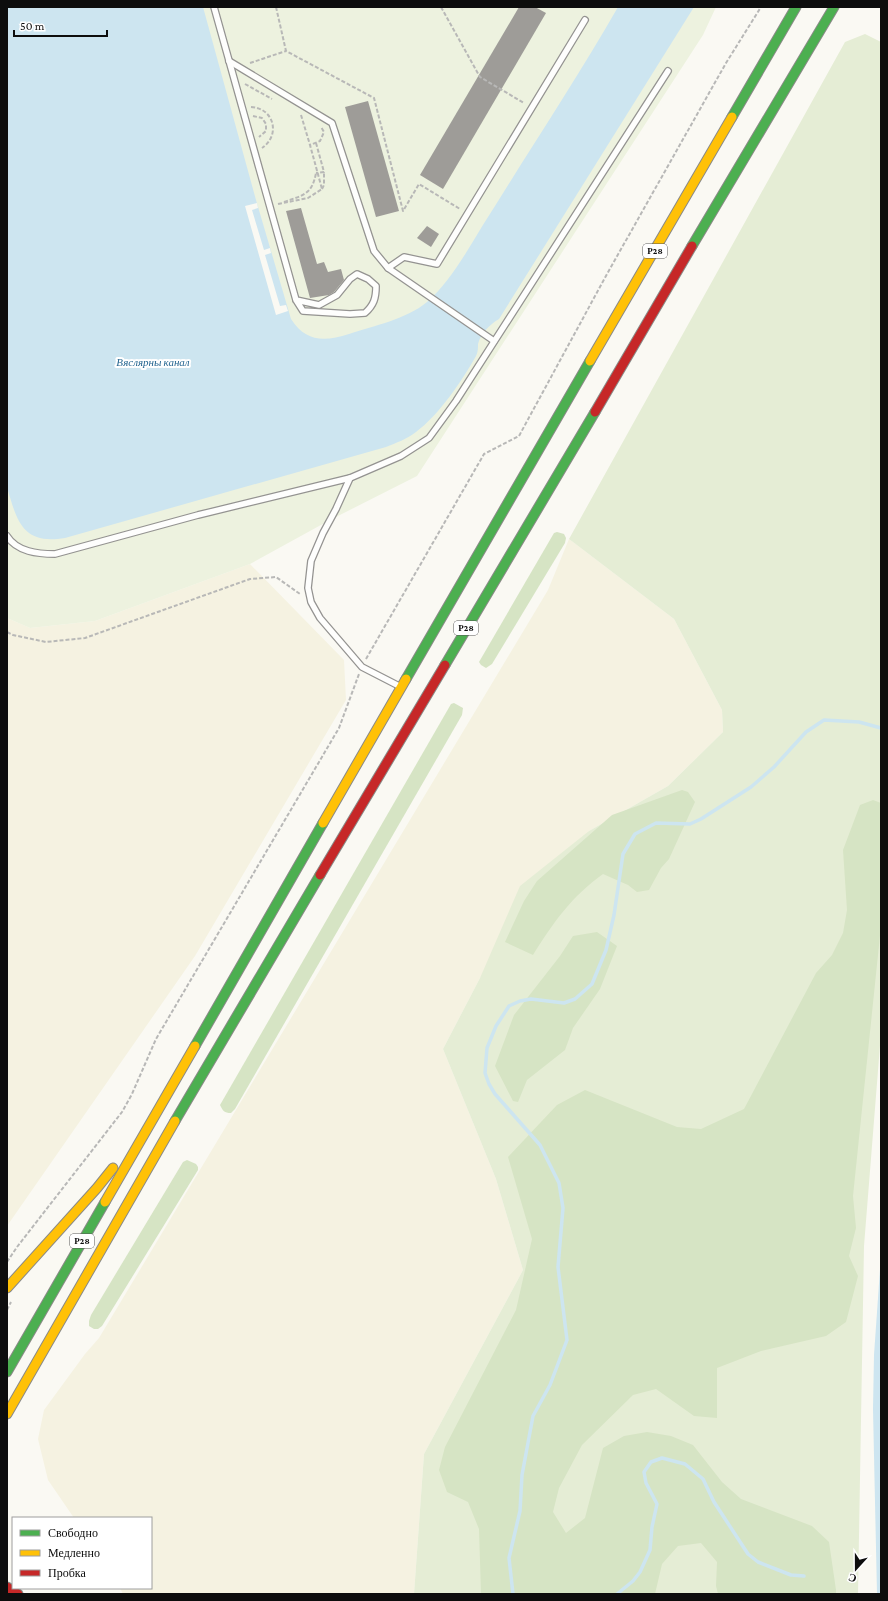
<svg xmlns="http://www.w3.org/2000/svg" width="888" height="1601" font-family="'Crimson Pro',serif">
<style>
.farmland{fill:#f5f2e1}
.green{fill:#e5edd5}
.forest{fill:#d6e4c4}
.pitch{fill:#edf2df}
.water{fill:#cde5f0}
.pier{fill:#faf9f3}
.lines{fill:none;stroke-linecap:round;stroke-linejoin:round}
.stream{stroke:#cde5f0;stroke-width:3.5}
.building{fill:#9e9c98}
.lane-casing{stroke:#949391;stroke-width:8}
.fast-casing{stroke:#8a8a87;stroke-width:11}
.slow-casing{stroke:#8a8a87;stroke-width:11}
.jam-casing{stroke:#8a8a87;stroke-width:11}
.path{stroke:#b8b8b7;stroke-width:2;stroke-dasharray:4 2;stroke-linecap:butt}
.lane{stroke:#fefefd;stroke-width:5.5}
.fast{stroke:#4caf50;stroke-width:9}
.slow{stroke:#ffc107;stroke-width:9}
.jam{stroke:#c62828;stroke-width:9}
.labels{text-anchor:middle;dominant-baseline:central;stroke-width:4;stroke-linejoin:round;paint-order:stroke}
.shield{fill:#fff;stroke:#565656;stroke-width:1}
.shield-label{font-size:9px;font-weight:bold;fill:#0d0d0d}
.water-label{font-size:11px;font-style:italic;fill:#256691;stroke:#fff}
</style>
<rect width="100%" height="100%" fill="#faf9f3"/>
<g class="farmland">
<path d="M569,539L674,619L722,710L723,732L668,786L589,831L480,978L443,1049L496,1179L523,1270L424,1454L414,1594H123L120,1588H151V1518H74L48,1480L38,1439L44,1410L85,1354L99,1338L548,590Z"/>
<path d="M250,564L344,660L346,700L195,956L7,1226V618L30,628L95,621Z"/>
</g>
<path class="green" d="M865,34L881,42V1033L864,1246L858,1594H414L424,1454L523,1270L496,1179L443,1049L480,978L520,886L589,831L668,786L723,732L722,710L674,619L569,539L845,42Z"/>
<g class="forest">
<path d="M557,532L564,534L566,538L565,543L492,664L486,668L481,665L479,662L554,533Z"/>
<path d="M454,703L463,708L462,715L235,1109L231,1113C224,1113 223,1111 220,1105L451,704Z"/>
<path d="M682,790L688,792L695,802L669,859L661,868L649,890L637,892L628,885L603,874C572,896 553,923 533,955L505,942L524,901L537,881L612,815Z"/>
<path d="M873,800L881,803V926L853,1196L856,1228L849,1256L858,1276L846,1322L826,1336L761,1351L717,1368V1418L694,1416L656,1389L633,1395L582,1445L559,1488L553,1512L566,1533L585,1518L603,1448L624,1436L647,1432L671,1436L693,1445L722,1482L741,1499L812,1526L829,1542L836,1590V1594H718L716,1586L717,1562L701,1543L678,1546L662,1564L655,1594H481L479,1529L468,1502L447,1492L439,1470L445,1447L516,1310L532,1239L508,1157L557,1105L585,1090L677,1127L701,1129L744,1109L816,973L832,955L843,933L847,910L843,850L860,805Z"/>
<path d="M597,932L617,946L600,989L573,1028L565,1050L527,1080L518,1102L513,1101L495,1066L514,1015L560,956L573,936Z"/>
<path d="M187,1160L196,1164L198,1167V1170L102,1326L98,1329H94L89,1326V1321L91,1315L183,1162Z"/>
</g>
<path class="pitch" d="M7,7H716L703,35L417,476L330,520L250,564L95,621L30,628L7,618Z"/>
<g class="water">
<path d="M7,7H203L256,200L291,319C306,342 324,342 349,334C373,326 407,319 427,302C454,279 475,236 495,206C536,140 579,75 618,7H694L499,319C489,325 481,333 478,344C478,348 478,352 476,356C462,381 439,415 416,432C407,439 396,443 386,447L65,538C23,545 17,522 7,487Z"/>
<path d="M881,1255V1594H877L873,1409L874,1355Z"/>
</g>
<path class="pier" d="M257,203L258,208L252,210L264,250L270,248L271,253L265,255L280,306L286,305L288,311L276,315L245,206Z"/>
<g class="lines">
<g class="stream">
<path d="M513,1594L509,1558L520,1511L522,1475L533,1416L550,1385L567,1340L558,1267L563,1208L559,1183L540,1145L495,1094L489,1084L485,1073L487,1048L496,1026L509,1006L520,1001L531,999L564,1003L575,999L592,984L606,950L614,915L623,854L635,834L656,823L690,824L701,819L751,787L774,767L806,732L824,720L859,722L881,728"/>
<path d="M617,1594L633,1581L640,1572L650,1550L652,1527L657,1504L646,1483L644,1472L651,1462L662,1458L685,1464L703,1479L714,1502L748,1554L758,1562L791,1575L804,1576"/>
</g>
</g>
<g class="building">
<path d="M519,7H535L546,13L443,189L420,175Z"/>
<path d="M368,101L399,211L376,217L345,107Z"/>
<path d="M301,208L317,264L324,262L328,272L341,269L344,280L334,292L329,295L310,298L286,211Z"/>
<path d="M427,226L439,234L431,247L417,238Z"/>
</g>
<g class="lines">
<defs>
<g id="lane">
<path d="M214,7L296,300L303,311L350,314L365,313C374,305 376,298 376,286L368,279L357,274L350,279L337,295L319,305L296,300"/>
<path d="M229,61L332,123L374,251L388,268L494,341"/>
<path d="M388,268L404,257L437,264L585,20"/>
<path d="M7,536C17,552 38,554 55,554L198,515L350,478"/>
<path d="M399,686L362,667L320,618L311,602L308,588L311,561L323,533L336,509L350,478L401,456L429,438L456,401L668,71"/>
</g>
<g id="fast">
<path d="M732,117L796,7"/>
<path d="M692,246L834,7"/>
<path d="M445,665L595,412"/>
<path d="M406,679L590,361"/>
<path d="M195,1046L323,823"/>
<path d="M175,1121L320,875"/>
<path d="M7,1372L105,1202"/>
</g>
<g id="slow">
<path d="M590,361L732,117"/>
<path d="M323,823L406,679"/>
<path d="M105,1202L195,1046"/>
<path d="M7,1288L97,1188L113,1168"/>
<path d="M7,1414L175,1121"/>
</g>
<g id="jam">
<path d="M595,412L692,246"/>
<path d="M320,875L445,665"/>
<path d="M7,1587L18,1594"/>
</g>
</defs>
<use href="#lane" class="lane-casing"/>
<use href="#fast" class="fast-casing"/>
<use href="#slow" class="slow-casing"/>
<use href="#jam" class="jam-casing"/>
<g class="path">
<path d="M276,7L286,51L374,98L403,211L419,184L460,209"/>
<path d="M441,7L480,77L524,103"/>
<path d="M250,63L286,51"/>
<path d="M245,84L272,99"/>
<path d="M251,107C274,108 281,135 262,148"/>
<path d="M301,115L310,145"/>
<path d="M253,116L262,118L266,124V131L259,137"/>
<path d="M316,143L324,172L316,173"/>
<path d="M322,189L324,185V172"/>
<path d="M284,202C303,195 312,195 316,173"/>
<path d="M278,204L308,198L322,189L310,145L320,141L324,132L321,127"/>
<path d="M7,632L13,635L46,642L85,638L250,579L276,577L300,594"/>
<path d="M366,659L484,454L519,436L607,274L726,63L761,7"/>
<path d="M7,1262L17,1247L122,1112L132,1094L156,1039L339,728L359,674"/>
<path d="M7,1310L11,1302"/>
</g>
<use href="#lane" class="lane"/>
<use href="#fast" class="fast"/>
<use href="#slow" class="slow"/>
<use href="#jam" class="jam"/>
</g>
<g class="labels">
<g class="shield">
<rect x="643" y="244" width="24" height="14" rx="3"/>
<rect x="454" y="621" width="24" height="14" rx="3"/>
<rect x="70" y="1234" width="24" height="14" rx="3"/>
</g>
<g class="shield-label">
<text x="655" y="251">Р28</text>
<text x="466" y="628">Р28</text>
<text x="82" y="1241">Р28</text>
</g>
<g class="water-label">
<text x="153" y="362">Вяслярны канал</text>
</g>
</g>
<rect width="888" height="1601" fill="none" stroke="#0d0d0d" stroke-width="16"/>
<rect x="12" y="1517" width="140" height="72" fill="#ffffff" stroke="#9e9e9e"/>
<rect x="20" y="1530" width="20" height="6" fill="#4caf50" stroke="#9e9e9e"/>
<text x="48" y="1537" font-size="12" fill="#0d0d0d">Свободно</text>
<rect x="20" y="1550" width="20" height="6" fill="#ffc107" stroke="#9e9e9e"/>
<text x="48" y="1557" font-size="12" fill="#0d0d0d">Медленно</text>
<rect x="20" y="1570" width="20" height="6" fill="#c62828" stroke="#9e9e9e"/>
<text x="48" y="1577" font-size="12" fill="#0d0d0d">Пробка</text>
<g transform="translate(856 1569) rotate(201)" stroke="#ffffff" stroke-width="3" paint-order="stroke">
<path d="M0-3L7 15L0 10L-7 15Z" fill="#0d0d0d"/>
<text y="-6" font-size="11" font-weight="bold" text-anchor="middle" fill="#0d0d0d">С</text>
</g>
<path d="M14 30v6h93v-6" fill="none" stroke="#0d0d0d" stroke-width="2"/>
<text x="20" y="30" font-size="12" fill="#0d0d0d" stroke="#ffffff" stroke-width="3" paint-order="stroke">50 m</text>
</svg>
